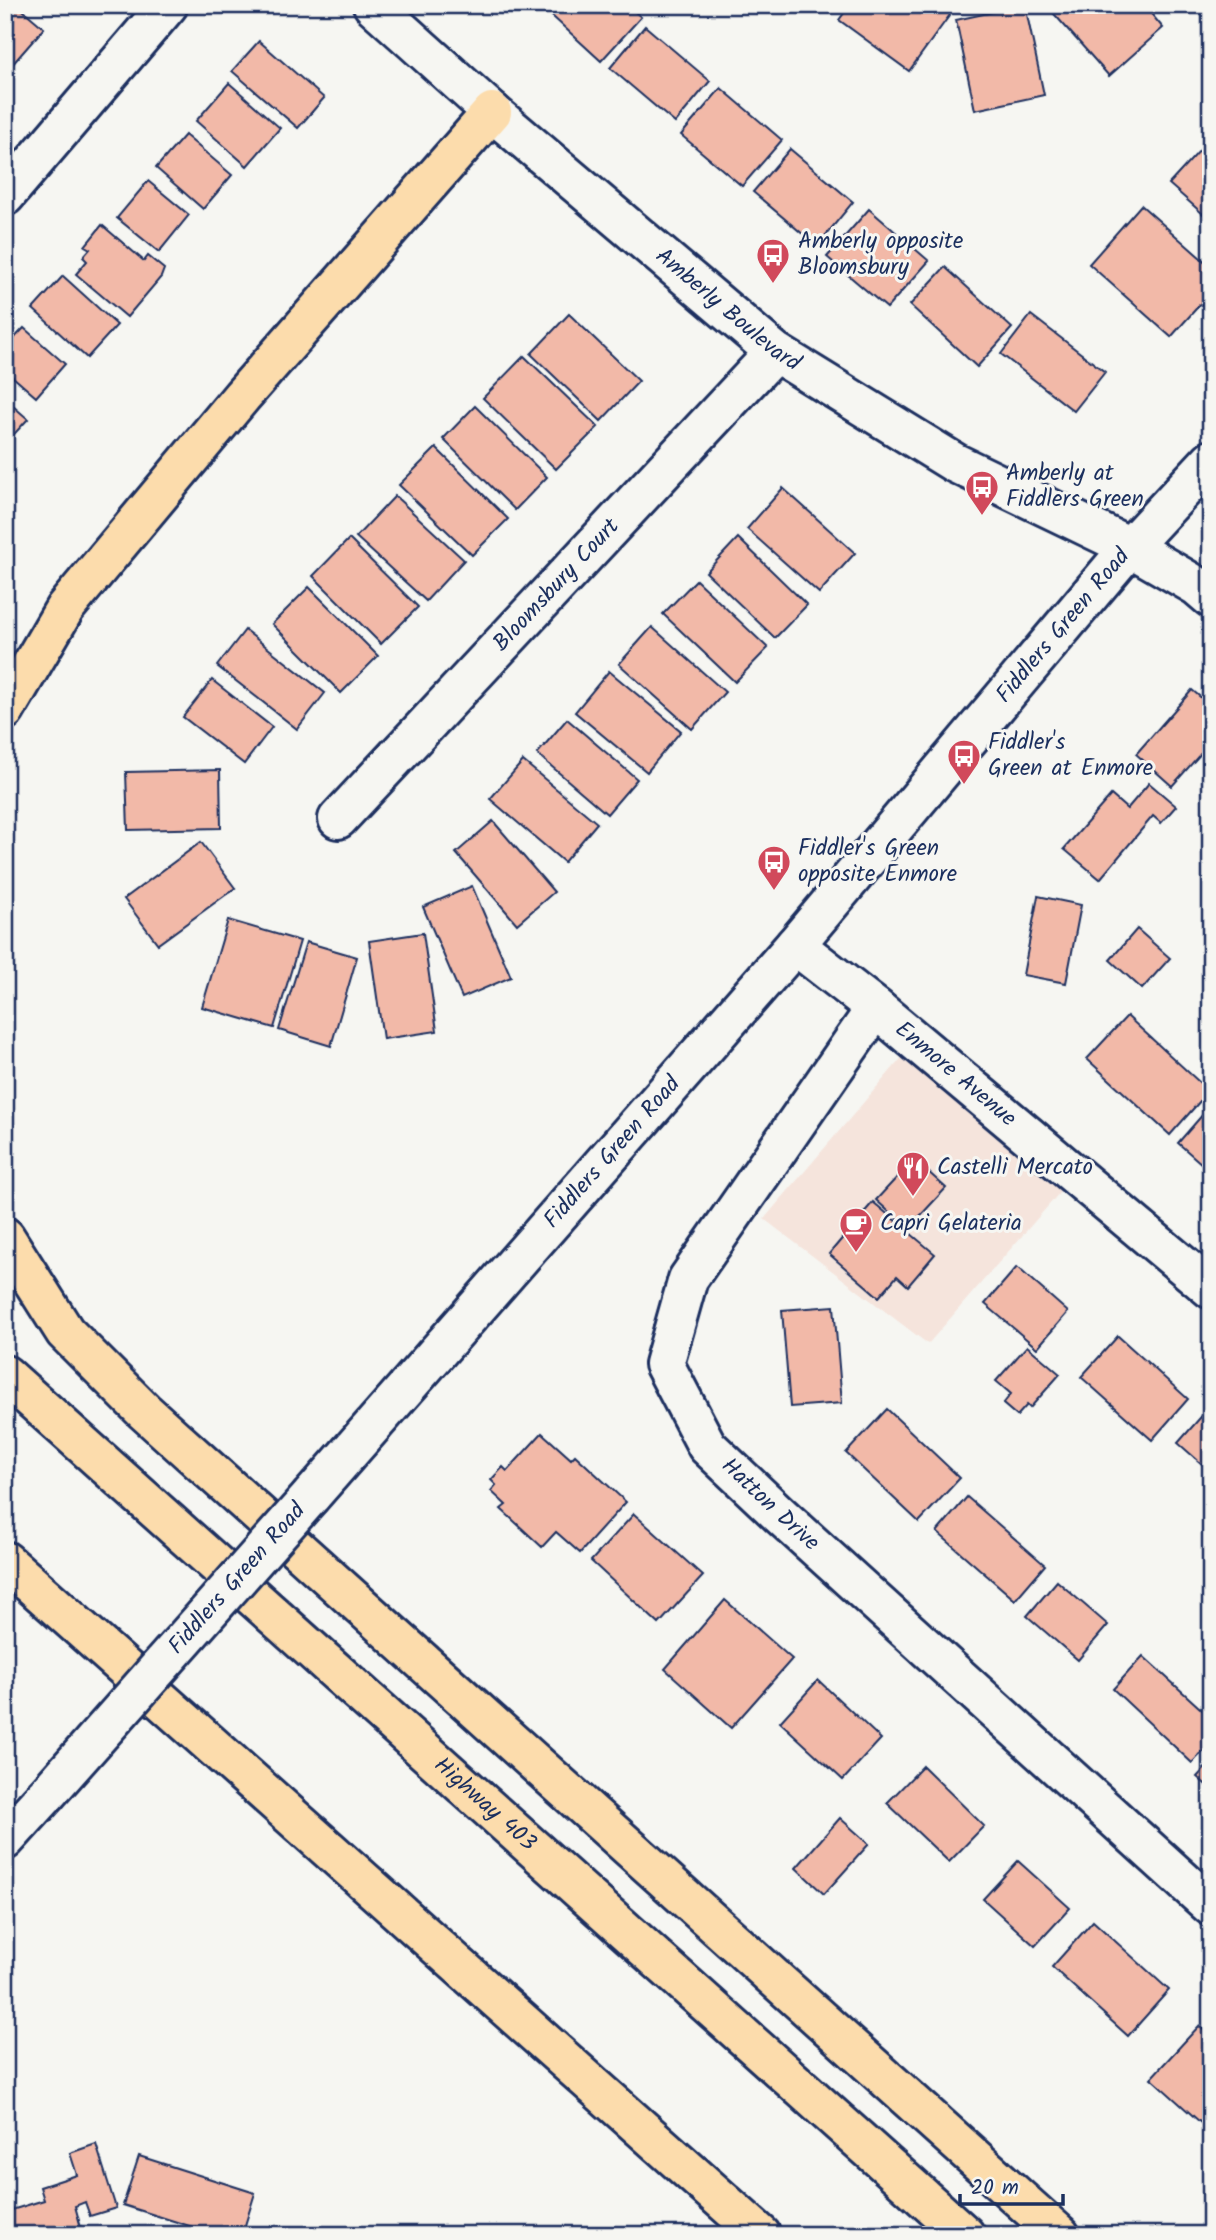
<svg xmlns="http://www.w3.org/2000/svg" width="1216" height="2240" font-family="Kalam,sans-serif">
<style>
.built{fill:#f5e4dc}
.building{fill:#f2b9a8;stroke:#1b2f5e;stroke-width:2}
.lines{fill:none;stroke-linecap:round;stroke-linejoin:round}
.minor-casing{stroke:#1b2f5e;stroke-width:44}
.tertiary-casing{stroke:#1b2f5e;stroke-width:44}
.secondary-casing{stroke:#1b2f5e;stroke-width:44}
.motorway-casing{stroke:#1b2f5e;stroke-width:44}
.minor{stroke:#f6f6f2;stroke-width:38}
.tertiary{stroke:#f6f6f2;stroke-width:38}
.secondary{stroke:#f6f6f2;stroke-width:38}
.motorway{stroke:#fcdcac;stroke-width:38}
.secondary-bridge-casing{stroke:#1b2f5e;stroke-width:44;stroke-linecap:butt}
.secondary-bridge{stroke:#f6f6f2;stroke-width:38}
.labels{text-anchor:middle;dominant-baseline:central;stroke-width:6;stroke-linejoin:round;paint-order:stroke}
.poi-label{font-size:23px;fill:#1b2f5e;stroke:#f6f6f2;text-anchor:start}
.street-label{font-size:23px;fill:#1b2f5e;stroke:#f6f6f2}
</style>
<rect width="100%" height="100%" fill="#f6f6f2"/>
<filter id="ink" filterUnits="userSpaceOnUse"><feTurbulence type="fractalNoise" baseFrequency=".0143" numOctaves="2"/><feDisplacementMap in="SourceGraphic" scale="14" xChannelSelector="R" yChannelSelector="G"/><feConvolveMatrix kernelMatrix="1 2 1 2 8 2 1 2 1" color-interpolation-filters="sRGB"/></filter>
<g filter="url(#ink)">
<path class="built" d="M905,1054L1011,1145L1061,1191L928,1344L764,1219Z"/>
<g class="building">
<path d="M5,5H17L44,28L11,66L5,61Z"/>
<path d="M540,5H627L641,17L601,61Z"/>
<path d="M850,5H943L952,12L909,71L839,20Z"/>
<path d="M1025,5L1044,95L975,110L956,20Z"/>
<path d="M1049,5H1144L1163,28L1109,76L1048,7Z"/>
<path d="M645,26L710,81L675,123L610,68Z"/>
<path d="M259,41L324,98L298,128L232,71Z"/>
<path d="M229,83L280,128L247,166L196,121Z"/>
<path d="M721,88L782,140L742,186L681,135Z"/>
<path d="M185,135L232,175L203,209L156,168Z"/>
<path d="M1211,138V221L1169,184Z"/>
<path d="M790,149L853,202L817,246L753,192Z"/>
<path d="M148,181L189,215L159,252L117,218Z"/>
<path d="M1141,205L1211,267V292L1171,337L1089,264Z"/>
<path d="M869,209L929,261L887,308L827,257Z"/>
<path d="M102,225L144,261L148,256L164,269L161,277L127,317L76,274L87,261L83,257L90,249L85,246Z"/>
<path d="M945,267L1012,328L977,367L910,305Z"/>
<path d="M63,276L117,325L87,358L33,309Z"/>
<path d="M569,314L639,381L601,421L531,354Z"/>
<path d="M1031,315L1105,372L1074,411L1001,354Z"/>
<path d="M24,328L65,364L36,397L5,370V348Z"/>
<path d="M524,356L598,427L556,469L483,398Z"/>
<path d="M5,399L28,419L5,444Z"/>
<path d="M475,406L547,477L515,510L443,439Z"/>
<path d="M436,448L508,519L472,555L399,485Z"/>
<path d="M783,488L855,553L819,593L747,529Z"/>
<path d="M395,496L464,560L426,601L356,537Z"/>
<path d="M738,538L807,605L775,638L706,572Z"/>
<path d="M349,539L418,607L381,644L313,576Z"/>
<path d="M696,580L768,648L735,682L663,614Z"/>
<path d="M309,587L378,656L341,693L272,624Z"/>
<path d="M652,627L725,692L692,729L619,664Z"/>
<path d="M245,630L325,693L297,729L217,666Z"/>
<path d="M609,671L681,731L647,772L575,712Z"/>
<path d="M212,680L272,727L244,764L183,717Z"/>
<path d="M1192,690L1211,706V742L1172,786L1136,754Z"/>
<path d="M567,719L637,779L607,814L537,754Z"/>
<path d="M523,761L597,823L564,862L490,799Z"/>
<path d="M220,770L221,828L128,830L126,772Z"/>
<path d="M1149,783L1176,806L1161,823L1153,816L1100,879L1064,849L1111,795L1127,809Z"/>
<path d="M493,821L554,892L517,924L456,853Z"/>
<path d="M201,842L235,888L158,944L124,899Z"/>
<path d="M472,886L511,977L462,998L423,907Z"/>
<path d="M1038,896L1081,905L1066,983L1023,975Z"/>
<path d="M228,920L300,941L274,1028L202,1007Z"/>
<path d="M1137,929L1170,958L1142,989L1110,960Z"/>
<path d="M423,933L437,1031L383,1039L369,941Z"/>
<path d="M306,942L357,957L331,1046L279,1030Z"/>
<path d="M1127,1016L1209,1091L1170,1135L1087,1059Z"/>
<path d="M1211,1105V1172L1178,1143Z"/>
<path d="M914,1159L946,1188L908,1229L876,1200Z"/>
<path d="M873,1202L935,1254L908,1286L897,1276L879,1297L829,1254Z"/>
<path d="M1017,1267L1068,1312L1037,1348L985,1304Z"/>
<path d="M834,1306L842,1403L790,1407L782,1310Z"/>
<path d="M1118,1336L1188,1399L1152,1440L1081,1377Z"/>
<path d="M1027,1346L1060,1374L1030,1408L1027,1405L1017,1416L1003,1404L1011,1394L996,1381Z"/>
<path d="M887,1409L960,1478L919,1522L846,1453Z"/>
<path d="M1207,1410L1211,1414V1472L1178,1443Z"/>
<path d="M542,1433L571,1459L575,1455L626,1502L580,1553L556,1532L542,1547L501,1509L506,1505L491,1491L496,1485L491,1480L503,1467L507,1471Z"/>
<path d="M967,1497L1045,1565L1015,1600L937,1532Z"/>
<path d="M634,1514L703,1576L659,1624L591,1561Z"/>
<path d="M1057,1581L1108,1625L1078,1660L1027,1616Z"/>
<path d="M725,1600L792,1659L731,1728L665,1669Z"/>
<path d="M1143,1656L1211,1718V1743L1192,1763L1113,1689Z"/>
<path d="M818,1680L881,1739L843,1780L780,1722Z"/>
<path d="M1211,1762V1789L1197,1777Z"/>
<path d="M923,1766L984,1826L949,1862L887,1803Z"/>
<path d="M840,1818L869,1844L824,1894L796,1868Z"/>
<path d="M1018,1861L1070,1908L1035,1946L983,1899Z"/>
<path d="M1093,1921L1169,1990L1128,2036L1052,1967Z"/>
<path d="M1199,2026L1211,2037V2132L1151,2078Z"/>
<path d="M96,2144L116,2208L90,2216L85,2202L75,2206L83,2235H7L5,2212L44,2200L40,2187L77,2175L70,2153Z"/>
<path d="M139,2156L255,2193L242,2235H218L123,2205Z"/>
</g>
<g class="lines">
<defs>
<g id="minor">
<path d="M373,5L492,112"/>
<path d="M5,196L168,5"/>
<path d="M1130,547L1197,586L1211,598"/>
<path id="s1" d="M338,819L775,352"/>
<path id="s2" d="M795,945L876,1008L1211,1289"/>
<path id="s3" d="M876,1008L688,1279L664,1364L707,1446L780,1515L1211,1906"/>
</g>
<g id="tertiary">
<path id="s4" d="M492,112L775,352L955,463L1130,547"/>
</g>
<g id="secondary">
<path id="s5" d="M311,1496L795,945L1130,547L1211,460"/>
<path d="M5,1840L45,1796"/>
</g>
<g id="motorway">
<path d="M5,710L65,608L242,396L492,112"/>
<path d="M5,1237L65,1332L144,1411L1060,2235"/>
<path id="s6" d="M5,1375L965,2235"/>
<path d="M5,1561L761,2235"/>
</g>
</defs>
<use href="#minor" class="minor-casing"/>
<use href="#tertiary" class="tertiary-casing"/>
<use href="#secondary" class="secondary-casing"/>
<use href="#motorway" class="motorway-casing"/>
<use href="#minor" class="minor"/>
<use href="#tertiary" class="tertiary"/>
<use href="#secondary" class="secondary"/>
<use href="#motorway" class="motorway"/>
<defs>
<g id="secondary-bridge">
<path id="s7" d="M45,1796L311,1496"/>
</g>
</defs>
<use href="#secondary-bridge" class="secondary-bridge-casing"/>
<use href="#secondary-bridge" class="secondary-bridge"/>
</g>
</g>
<defs>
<symbol id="bus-pin" viewBox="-11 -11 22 30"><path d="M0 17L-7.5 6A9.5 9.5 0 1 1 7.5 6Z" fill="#d1495b" stroke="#f6f6f2"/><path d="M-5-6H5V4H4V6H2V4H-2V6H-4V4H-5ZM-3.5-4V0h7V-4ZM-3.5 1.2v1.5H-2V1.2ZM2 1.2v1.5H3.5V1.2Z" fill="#fff"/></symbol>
<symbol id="restaurant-pin" viewBox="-11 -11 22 30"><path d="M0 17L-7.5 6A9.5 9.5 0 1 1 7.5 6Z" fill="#d1495b" stroke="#f6f6f2"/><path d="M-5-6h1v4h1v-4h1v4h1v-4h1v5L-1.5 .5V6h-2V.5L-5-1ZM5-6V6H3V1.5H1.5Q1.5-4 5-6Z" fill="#fff"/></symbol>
<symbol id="cafe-pin" viewBox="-11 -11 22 30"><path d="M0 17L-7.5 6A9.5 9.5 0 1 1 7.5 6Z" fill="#d1495b" stroke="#f6f6f2"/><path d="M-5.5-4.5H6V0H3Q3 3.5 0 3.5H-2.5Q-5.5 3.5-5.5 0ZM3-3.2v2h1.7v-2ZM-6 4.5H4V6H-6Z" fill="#fff"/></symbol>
</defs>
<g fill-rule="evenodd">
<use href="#bus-pin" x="754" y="236" width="38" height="52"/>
<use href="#bus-pin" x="963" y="468" width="38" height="52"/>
<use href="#bus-pin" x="945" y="737" width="38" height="52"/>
<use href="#bus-pin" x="755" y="843" width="38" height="52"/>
<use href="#restaurant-pin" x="894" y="1149" width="38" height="52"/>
<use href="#cafe-pin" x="837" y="1205" width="38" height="52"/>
</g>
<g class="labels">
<g class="poi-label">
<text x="798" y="242">Amberly opposite<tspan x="798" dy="26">Bloomsbury</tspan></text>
<text x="1006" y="474">Amberly at<tspan x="1006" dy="26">Fiddlers Green</tspan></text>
<text x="988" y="743">Fiddler's<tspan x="988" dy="26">Green at Enmore</tspan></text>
<text x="798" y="849">Fiddler's Green<tspan x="798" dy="26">opposite Enmore</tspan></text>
<text x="937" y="1168">Castelli Mercato</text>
<text x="880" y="1224">Capri Gelateria</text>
</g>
<g class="street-label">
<text stroke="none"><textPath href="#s4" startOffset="308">Amberly Boulevard</textPath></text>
<text stroke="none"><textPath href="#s1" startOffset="320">Bloomsbury Court</textPath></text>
<text stroke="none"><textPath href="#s5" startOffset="1150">Fiddlers Green Road</textPath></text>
<text stroke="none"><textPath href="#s2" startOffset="206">Enmore Avenue</textPath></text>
<text stroke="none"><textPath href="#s5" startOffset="457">Fiddlers Green Road</textPath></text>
<text stroke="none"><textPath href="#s3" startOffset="597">Hatton Drive</textPath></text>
<text stroke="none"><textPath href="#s7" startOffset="290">Fiddlers Green Road</textPath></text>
<text stroke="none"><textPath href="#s6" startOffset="644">Highway 403</textPath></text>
</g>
</g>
<rect width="1216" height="2240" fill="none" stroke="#f6f6f2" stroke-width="28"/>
<rect x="14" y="14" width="1188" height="2212" fill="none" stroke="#1b2f5e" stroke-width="2.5" filter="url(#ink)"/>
<path d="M960 2194v10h103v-10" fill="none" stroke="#1b2f5e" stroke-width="3.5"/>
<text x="971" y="2194" font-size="21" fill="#1b2f5e" stroke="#f6f6f2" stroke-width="5" paint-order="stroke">20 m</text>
</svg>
